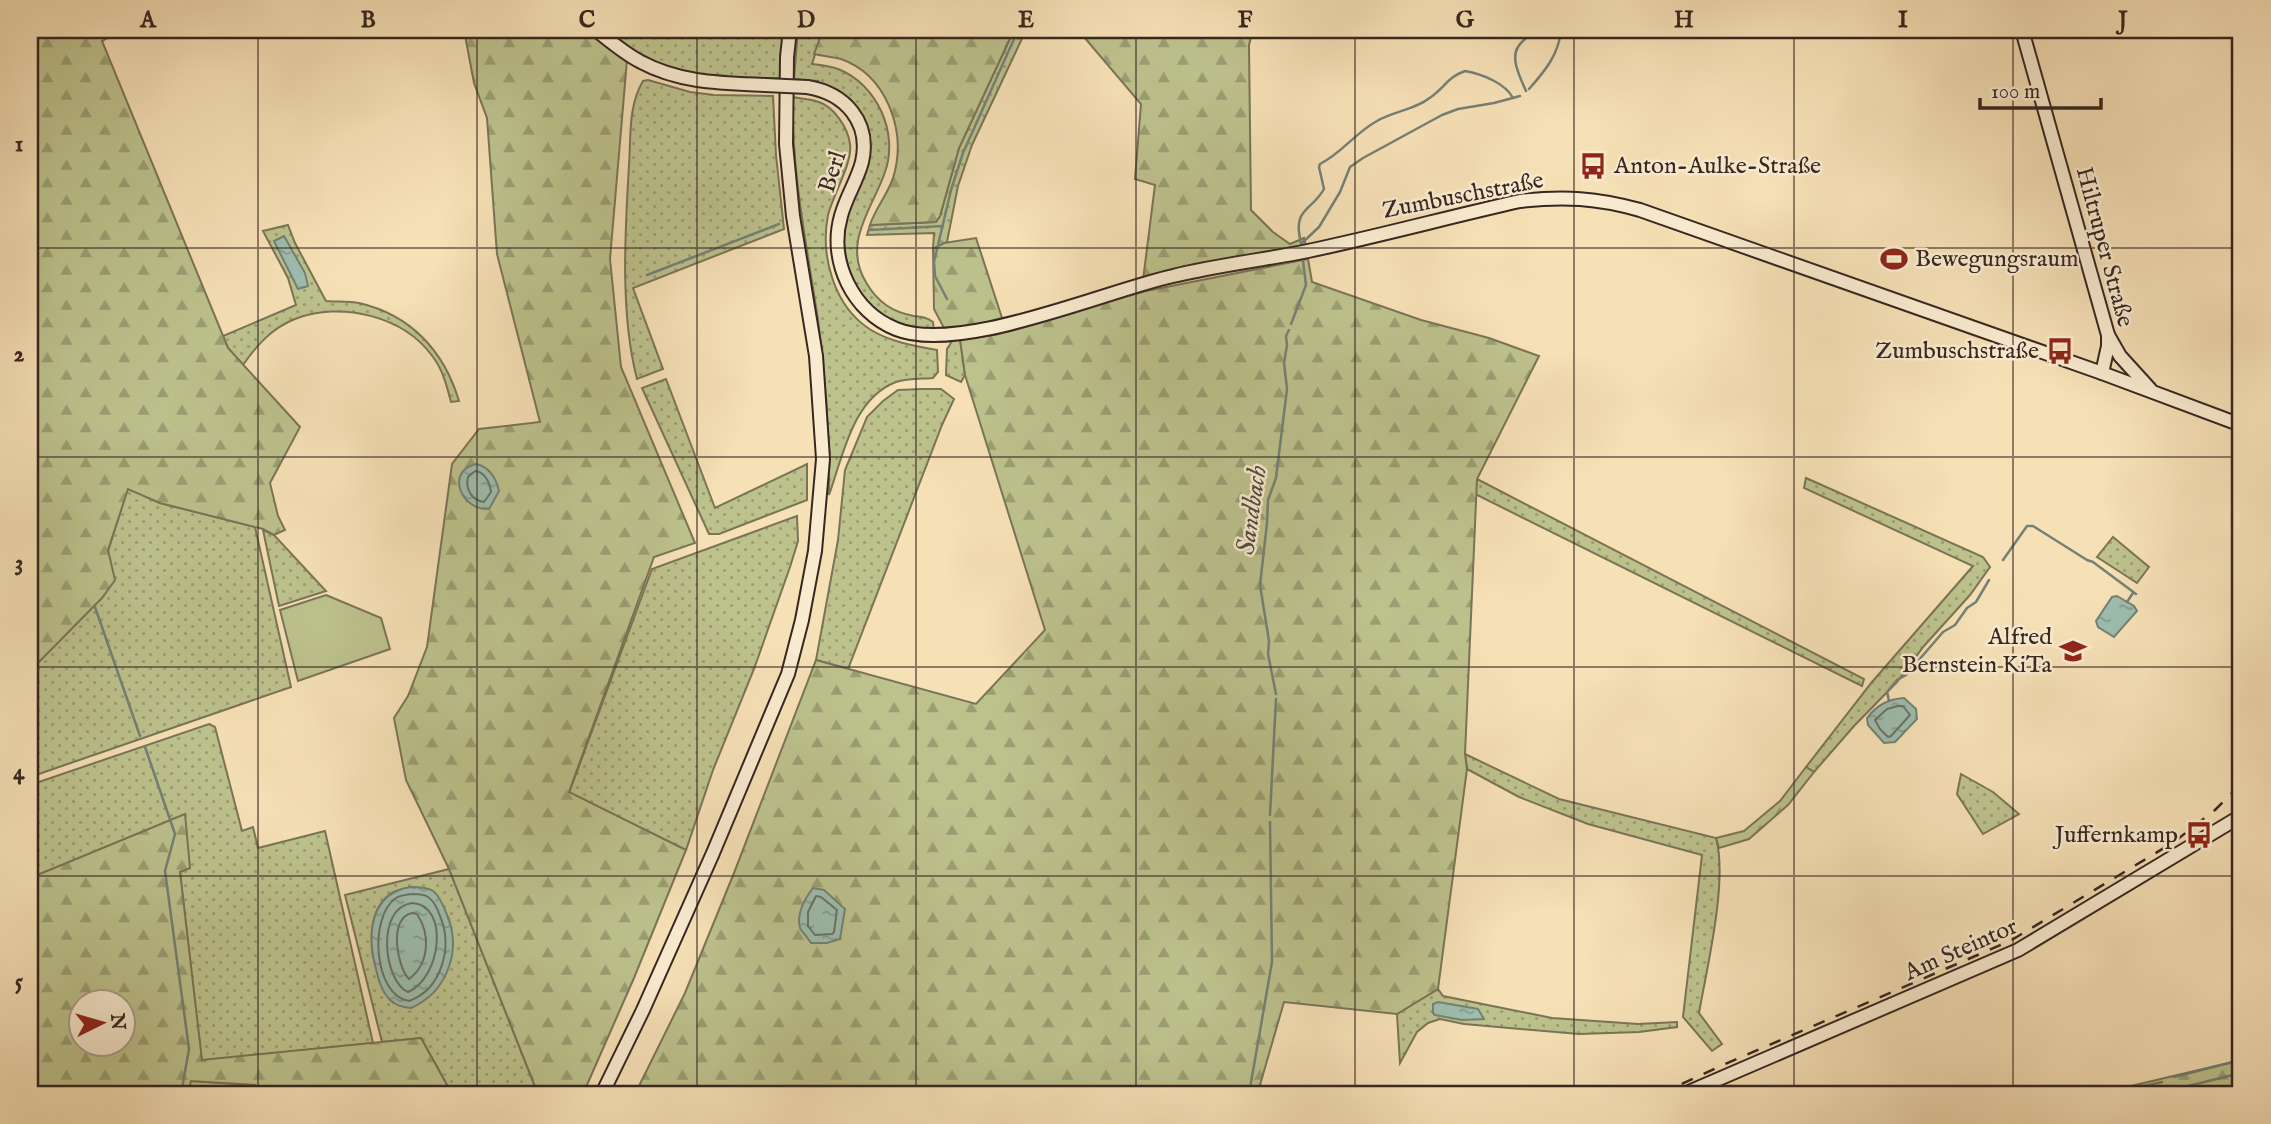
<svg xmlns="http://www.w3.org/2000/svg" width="2271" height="1124" font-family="'IM FELL English',serif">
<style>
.green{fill:url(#green-dots);stroke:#7a7456;stroke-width:2;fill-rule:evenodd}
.forest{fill:url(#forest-firs);stroke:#7a7456;stroke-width:2;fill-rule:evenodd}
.pitch{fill:#bdc28d;stroke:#7a7456;stroke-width:2}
.water{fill:url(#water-ripples);stroke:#748175;stroke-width:2}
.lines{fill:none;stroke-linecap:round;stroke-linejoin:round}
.shore{stroke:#6a7266;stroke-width:2}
.stream{stroke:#748175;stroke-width:2.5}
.secondary-casing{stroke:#372720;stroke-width:16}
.secondary{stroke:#f9ebd0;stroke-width:12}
.rail{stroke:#372720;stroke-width:2.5;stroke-dasharray:12 12;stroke-linecap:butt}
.secondary-bridge-casing{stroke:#372720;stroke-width:16;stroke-linecap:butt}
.secondary-bridge{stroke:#f9ebd0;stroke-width:12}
.grid{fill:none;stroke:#372720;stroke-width:2;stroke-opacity:0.55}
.labels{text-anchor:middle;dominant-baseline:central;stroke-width:5;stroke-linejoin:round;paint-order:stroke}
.poi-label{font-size:24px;fill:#372720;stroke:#f9ebd0;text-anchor:end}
.street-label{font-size:24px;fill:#372720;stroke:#f9ebd0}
.water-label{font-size:26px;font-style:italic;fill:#504c43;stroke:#f9ebd0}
.neatline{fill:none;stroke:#372720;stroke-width:2.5}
.grid-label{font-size:23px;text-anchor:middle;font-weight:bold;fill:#372720}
</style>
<defs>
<pattern id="green-dots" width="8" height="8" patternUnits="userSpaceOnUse" patternTransform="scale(1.75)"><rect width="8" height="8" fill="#bdc28d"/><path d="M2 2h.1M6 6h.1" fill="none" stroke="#9a9e73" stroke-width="1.8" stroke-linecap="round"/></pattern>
<pattern id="forest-firs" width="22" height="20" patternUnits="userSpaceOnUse" patternTransform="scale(1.75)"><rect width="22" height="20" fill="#bdc28d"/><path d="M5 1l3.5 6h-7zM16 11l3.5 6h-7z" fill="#9a9e73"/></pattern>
<pattern id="water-ripples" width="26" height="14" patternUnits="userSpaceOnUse" patternTransform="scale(1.75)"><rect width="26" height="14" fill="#9dbdad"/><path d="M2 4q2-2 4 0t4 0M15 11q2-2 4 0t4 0" fill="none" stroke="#819a8c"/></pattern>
</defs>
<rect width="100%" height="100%" fill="#f6e0b6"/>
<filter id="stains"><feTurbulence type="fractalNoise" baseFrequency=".00286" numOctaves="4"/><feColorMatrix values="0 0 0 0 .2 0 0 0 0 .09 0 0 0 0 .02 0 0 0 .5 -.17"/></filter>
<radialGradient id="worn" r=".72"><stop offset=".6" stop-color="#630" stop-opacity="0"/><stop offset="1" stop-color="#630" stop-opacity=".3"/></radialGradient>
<g class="green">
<path d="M608,30H784L780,78C734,78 685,79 643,56C630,49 619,39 608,30Z"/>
<path d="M798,30H823L812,64C820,65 830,66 838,69C877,84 899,133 885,172C873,208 841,243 867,284C878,302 892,312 914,316C922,317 926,317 933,322L934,331C918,329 903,327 887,319C855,302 839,255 845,221C849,203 861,187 866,171C880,129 858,96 818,83V81L794,79Z"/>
<path d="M1014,30H1026L972,145L958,186L947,242L933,249L934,233L867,235L870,225L936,222L940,216L959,148Z"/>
<path d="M648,80L690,92L714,95L773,96L776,155L784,229L633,288L663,369L637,379C620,314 625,232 629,165C631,137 628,106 643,81Z"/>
<path d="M793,97C801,99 811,99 819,102C834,107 848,128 850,144C853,162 833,195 828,215C820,256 834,307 871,330C891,342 914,346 937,350L938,372L933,378C922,379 907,378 896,382C853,398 843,456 829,495C830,435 826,380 818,320C807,245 791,172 793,97Z"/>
<path d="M288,225L295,243L326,301C336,302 348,301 359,303C411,315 444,351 459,401L451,402C447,387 443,370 433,357C404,316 341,301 295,319C272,328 257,345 243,365L228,348L223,336L296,305L288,278L263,231Z"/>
<path d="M960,339L965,375L961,382L946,375L947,349L952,341Z"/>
<path d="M666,379L715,508L807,464V500L719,534H709L642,388Z"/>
<path d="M922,389H941L954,399L942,425L848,669L816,660L838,540L845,470L867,417L883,401L898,390Z"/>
<path d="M1806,478L1983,557L1990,567L1970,595L1924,646L1897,682L1854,726L1814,772L1806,767L1872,682L1973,566L1804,488Z"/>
<path d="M1477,479L1864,679L1862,686L1475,494Z"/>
<path d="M128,488L160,503L255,527L291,687L30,777V671L108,551Z"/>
<path d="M797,516L798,541L790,567L754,669L713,770L686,850L569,793L652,569Z"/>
<path d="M263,530L274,535L326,591L279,606Z"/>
<path d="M2113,537L2149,567L2137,583L2097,557Z"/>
<path d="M209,724L215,727L242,831L253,827L258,848L325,831L373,1043L201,1061L180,872L190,867L30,878V785Z"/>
<path d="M1465,754L1559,799L1716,838C1728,881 1707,967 1699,1013L1722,1044L1712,1051L1683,1017L1702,855L1588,824L1519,797L1467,769Z"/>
<path d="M1961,774L1993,792L2019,814L1983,834L1957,794Z"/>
<path d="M449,869L538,1094H452L421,1038L382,1042L345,895ZM411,887L433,891L449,919L453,945L373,957C370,936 370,909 390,894C395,890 404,889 411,887Z"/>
<path d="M1438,989L1443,996L1552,1018L1638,1024L1677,1022V1027L1639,1032L1579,1034L1464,1024L1440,1019L1428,1023L1417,1032L1400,1063L1397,1014Z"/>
<path d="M190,1081L255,1085L254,1094H188Z"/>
</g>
<g class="forest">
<path d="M30,30H122L102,41L228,348L300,427L270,483L278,516L285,530L274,535L263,529L160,503L128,489L108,550L115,580L102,598L30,671Z"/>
<path d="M464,30H588L627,60L610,259L621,367L695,543L654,557L569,792L686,850L634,978L583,1094H538L449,869L406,780L394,718L408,696L427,647L452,464L479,429L540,422L497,254L487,118L474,83Z"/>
<path d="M823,30H1014L959,148L940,216L936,222L870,225C876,206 891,191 895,171C905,128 886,75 841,59C832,57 823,56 814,54Z"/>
<path d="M1078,30H1253L1249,45L1251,210L1273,232L1290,244L1304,238L1306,246L1143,280L1155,185L1135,179L1141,104Z"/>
<path d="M976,238L1003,321L945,330L934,309L933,249L944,243Z"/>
<path d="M1308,259L1312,282L1421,320L1489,338L1539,356L1477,479L1465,754L1467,769L1438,989L1397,1014L1284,1002L1260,1085V1094H635L685,993L734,873L816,660L976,704L1045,630L965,375L960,339L995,335L1035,324L1078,310L1146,291Z"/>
<path d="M1806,767L1814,772L1788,805L1749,839L1719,848L1716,838L1744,831L1780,801Z"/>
<path d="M185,814L190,868L180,872L202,1060L421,1038L452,1094H254L255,1085L191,1081L188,1094H30V878ZM80,1002H122V1044H80Z"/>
<path d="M2241,1060V1094H2097Z"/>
</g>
<path class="pitch" d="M326,595L381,618L390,649L298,681L280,610Z"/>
<g class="water">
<path d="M284,236L305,273L308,286L298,289L274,241Z"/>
<path d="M476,464C490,467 496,478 499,491L489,509C461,511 445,471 476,464Z"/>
<path d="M2117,596L2134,606L2137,611L2114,637L2098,627L2096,621L2112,597Z"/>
<path d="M1904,698L1916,709L1917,719L1895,742L1884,743L1868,725L1867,718C1877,705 1888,699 1904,698Z"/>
<path d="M411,887C418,887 427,887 433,891C440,896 444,907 447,915C462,951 447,992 411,1008C403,1007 396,1006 390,1000C381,991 378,978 375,965C367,932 371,893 411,887Z"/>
<path d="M813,888L824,890L845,909L840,939L827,943H811C808,938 802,932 800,928C796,914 805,898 813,888Z"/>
<path d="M1438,1002L1478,1009L1484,1019L1462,1020L1435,1015L1433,1013V1004Z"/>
</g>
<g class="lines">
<g class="shore">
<path d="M475,471C485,472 490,483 491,492L484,502C472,500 465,490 468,477Z"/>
<path d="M1898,706H1903L1910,715L1891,736L1888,737L1880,729L1875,720L1887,709Z"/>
<path d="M412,894C417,894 424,894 428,897C434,901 438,910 440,916C453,947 442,989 409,1001C374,996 368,917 396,898C401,895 406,895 412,894Z"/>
<path d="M816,896L821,897L837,910L834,932L832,934L815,935L808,926V912Z"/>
<path d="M412,903C450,905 441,978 408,992C384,982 375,908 412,903Z"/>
<path d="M412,913L417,914C431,935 429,964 409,979C397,967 388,918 412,913Z"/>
</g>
<g class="stream">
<path d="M1078,30L1081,32L1084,30"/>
<path d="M1529,89C1545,71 1559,54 1561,30"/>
<path d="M1526,91C1521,79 1510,59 1518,47C1522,40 1529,37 1533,30"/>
<path d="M870,230L943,226"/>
<path d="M1301,243C1292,208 1311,212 1324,189L1319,167L1320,164C1342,153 1355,133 1377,121C1394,111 1415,110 1431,97C1445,87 1448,77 1465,71C1482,74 1505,83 1513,98"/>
<path d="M1301,244L1319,227L1340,192L1350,167L1363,158L1442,115L1458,109L1494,103L1520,96"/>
<path d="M647,275L779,224"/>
<path d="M947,299L935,276L934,262L951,190L963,153L1018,30"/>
<path d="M1291,324L1306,285L1303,261"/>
<path d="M2003,560L2027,526H2033L2087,560L2093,562L2136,594"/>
<path d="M2127,602L2133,593"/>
<path d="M95,607L140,736"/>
<path d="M1276,694L1268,654L1269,641L1260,585L1267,523L1268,500L1276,478L1287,389L1284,363L1287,345L1286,336L1289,330"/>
<path d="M1889,701L1887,692L1897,680L1906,675L1943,632L1955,625L1967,608L1976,602L1989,580"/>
<path d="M145,747L175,834L165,871L189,1049L181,1094"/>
<path d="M1270,815L1276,699"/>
<path d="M2174,1077L2241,1060"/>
<path d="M2176,1089L2241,1073"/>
<path d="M1249,1094L1272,962L1270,822"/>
<path d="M2109,1094L2162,1082"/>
<path d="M2158,1094L2167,1091"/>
</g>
<defs>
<g id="secondary">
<path d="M596,30C610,41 625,54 641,62C680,83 722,83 765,85"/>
<path d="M2022,30L2108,335V346L2102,373"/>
<path d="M807,87C845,93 871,122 862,162C857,181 846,197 841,216C828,261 853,312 896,329C959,355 1105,291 1173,276C1218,265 1263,260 1308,251C1379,236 1449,217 1520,201C1564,196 1597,198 1640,210L2102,373L2241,425"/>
<path d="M2108,335L2120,356L2150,389"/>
<path d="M602,1094L643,1010L713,853L788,674L802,620L815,551L823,459L816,356L793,216L786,144L787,57L790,30"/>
<path d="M1684,1094L2018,950L2241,816"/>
</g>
</defs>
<use href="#secondary" class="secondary-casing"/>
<use href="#secondary" class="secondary"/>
<path class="rail" d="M1660,1094L1723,1065L2010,941L2174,842L2215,810L2241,784"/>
<defs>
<path id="secondary-bridge" d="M765,85L807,87"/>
</defs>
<use href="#secondary-bridge" class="secondary-bridge-casing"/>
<use href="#secondary-bridge" class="secondary-bridge"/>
</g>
<path class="grid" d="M258,30V1094M477,30V1094M697,30V1094M916,30V1094M1136,30V1094M1355,30V1094M1574,30V1094M1794,30V1094M2013,30V1094M30,248H2241M30,457H2241M30,667H2241M30,876H2241"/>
<defs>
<symbol id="bus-bare" viewBox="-9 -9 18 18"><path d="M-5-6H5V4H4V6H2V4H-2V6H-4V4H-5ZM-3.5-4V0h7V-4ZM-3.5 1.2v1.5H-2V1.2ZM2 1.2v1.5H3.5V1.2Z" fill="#8f2418" stroke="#f9ebd0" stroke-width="2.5" paint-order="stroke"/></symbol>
<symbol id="stadium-bare" viewBox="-9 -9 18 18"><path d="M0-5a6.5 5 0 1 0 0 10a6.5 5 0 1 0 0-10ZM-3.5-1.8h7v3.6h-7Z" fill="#8f2418" stroke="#f9ebd0" stroke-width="2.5" paint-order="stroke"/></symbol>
<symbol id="school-bare" viewBox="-9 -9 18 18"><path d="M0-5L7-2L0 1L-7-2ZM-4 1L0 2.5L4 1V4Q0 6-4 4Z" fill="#8f2418" stroke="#f9ebd0" stroke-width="2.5" paint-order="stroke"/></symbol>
</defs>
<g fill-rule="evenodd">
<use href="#bus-bare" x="1574" y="147" width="38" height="38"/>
<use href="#stadium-bare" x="1875" y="240" width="38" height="38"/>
<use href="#bus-bare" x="2041" y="332" width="38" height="38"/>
<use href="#school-bare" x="2054" y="632" width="38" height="38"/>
<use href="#bus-bare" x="2180" y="816" width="38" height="38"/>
</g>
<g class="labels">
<g class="poi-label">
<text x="1614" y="166" text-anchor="start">Anton-Aulke-Straße</text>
<text x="1915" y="259" text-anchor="start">Bewegungsraum</text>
<text x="2039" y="351">Zumbuschstraße</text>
<text x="2052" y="637">Alfred<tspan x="2052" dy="28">Bernstein KiTa</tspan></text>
<text x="2178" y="835">Juffernkamp</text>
</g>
<g class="street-label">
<text transform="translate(833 172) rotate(-72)">Berl</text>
<text transform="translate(1463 196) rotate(-11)">Zumbuschstraße</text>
<text transform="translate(2104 247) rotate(75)">Hiltruper Straße</text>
<text transform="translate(1961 950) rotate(-24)">Am Steintor</text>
</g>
<g class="water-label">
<text transform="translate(1252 510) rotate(-82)">Sandbach</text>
</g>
</g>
<rect width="2271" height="1124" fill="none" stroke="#f6e0b6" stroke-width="77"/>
<g transform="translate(102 1023) rotate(85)"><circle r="33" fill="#f9ebd0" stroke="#ab9d8a" stroke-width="2"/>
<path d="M0-5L12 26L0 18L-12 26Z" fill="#8f2418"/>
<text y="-10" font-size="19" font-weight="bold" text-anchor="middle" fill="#372720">N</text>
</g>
<path d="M1980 98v10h121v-10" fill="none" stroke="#372720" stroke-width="3.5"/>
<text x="1991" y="98" font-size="21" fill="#372720" stroke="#f9ebd0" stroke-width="5" paint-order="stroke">100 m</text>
<rect x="38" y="38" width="2194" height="1048" class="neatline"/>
<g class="grid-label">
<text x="148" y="27">A</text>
<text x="368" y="27">B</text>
<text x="587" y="27">C</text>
<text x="806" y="27">D</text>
<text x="1026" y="27">E</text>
<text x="1245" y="27">F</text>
<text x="1465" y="27">G</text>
<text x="1684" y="27">H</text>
<text x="1903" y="27">I</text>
<text x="2123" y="27">J</text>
<text x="19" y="151">1</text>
<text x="19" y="361">2</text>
<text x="19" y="570">3</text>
<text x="19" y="779">4</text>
<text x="19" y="989">5</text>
</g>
<rect width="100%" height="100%" filter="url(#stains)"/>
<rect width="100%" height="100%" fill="url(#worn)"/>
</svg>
